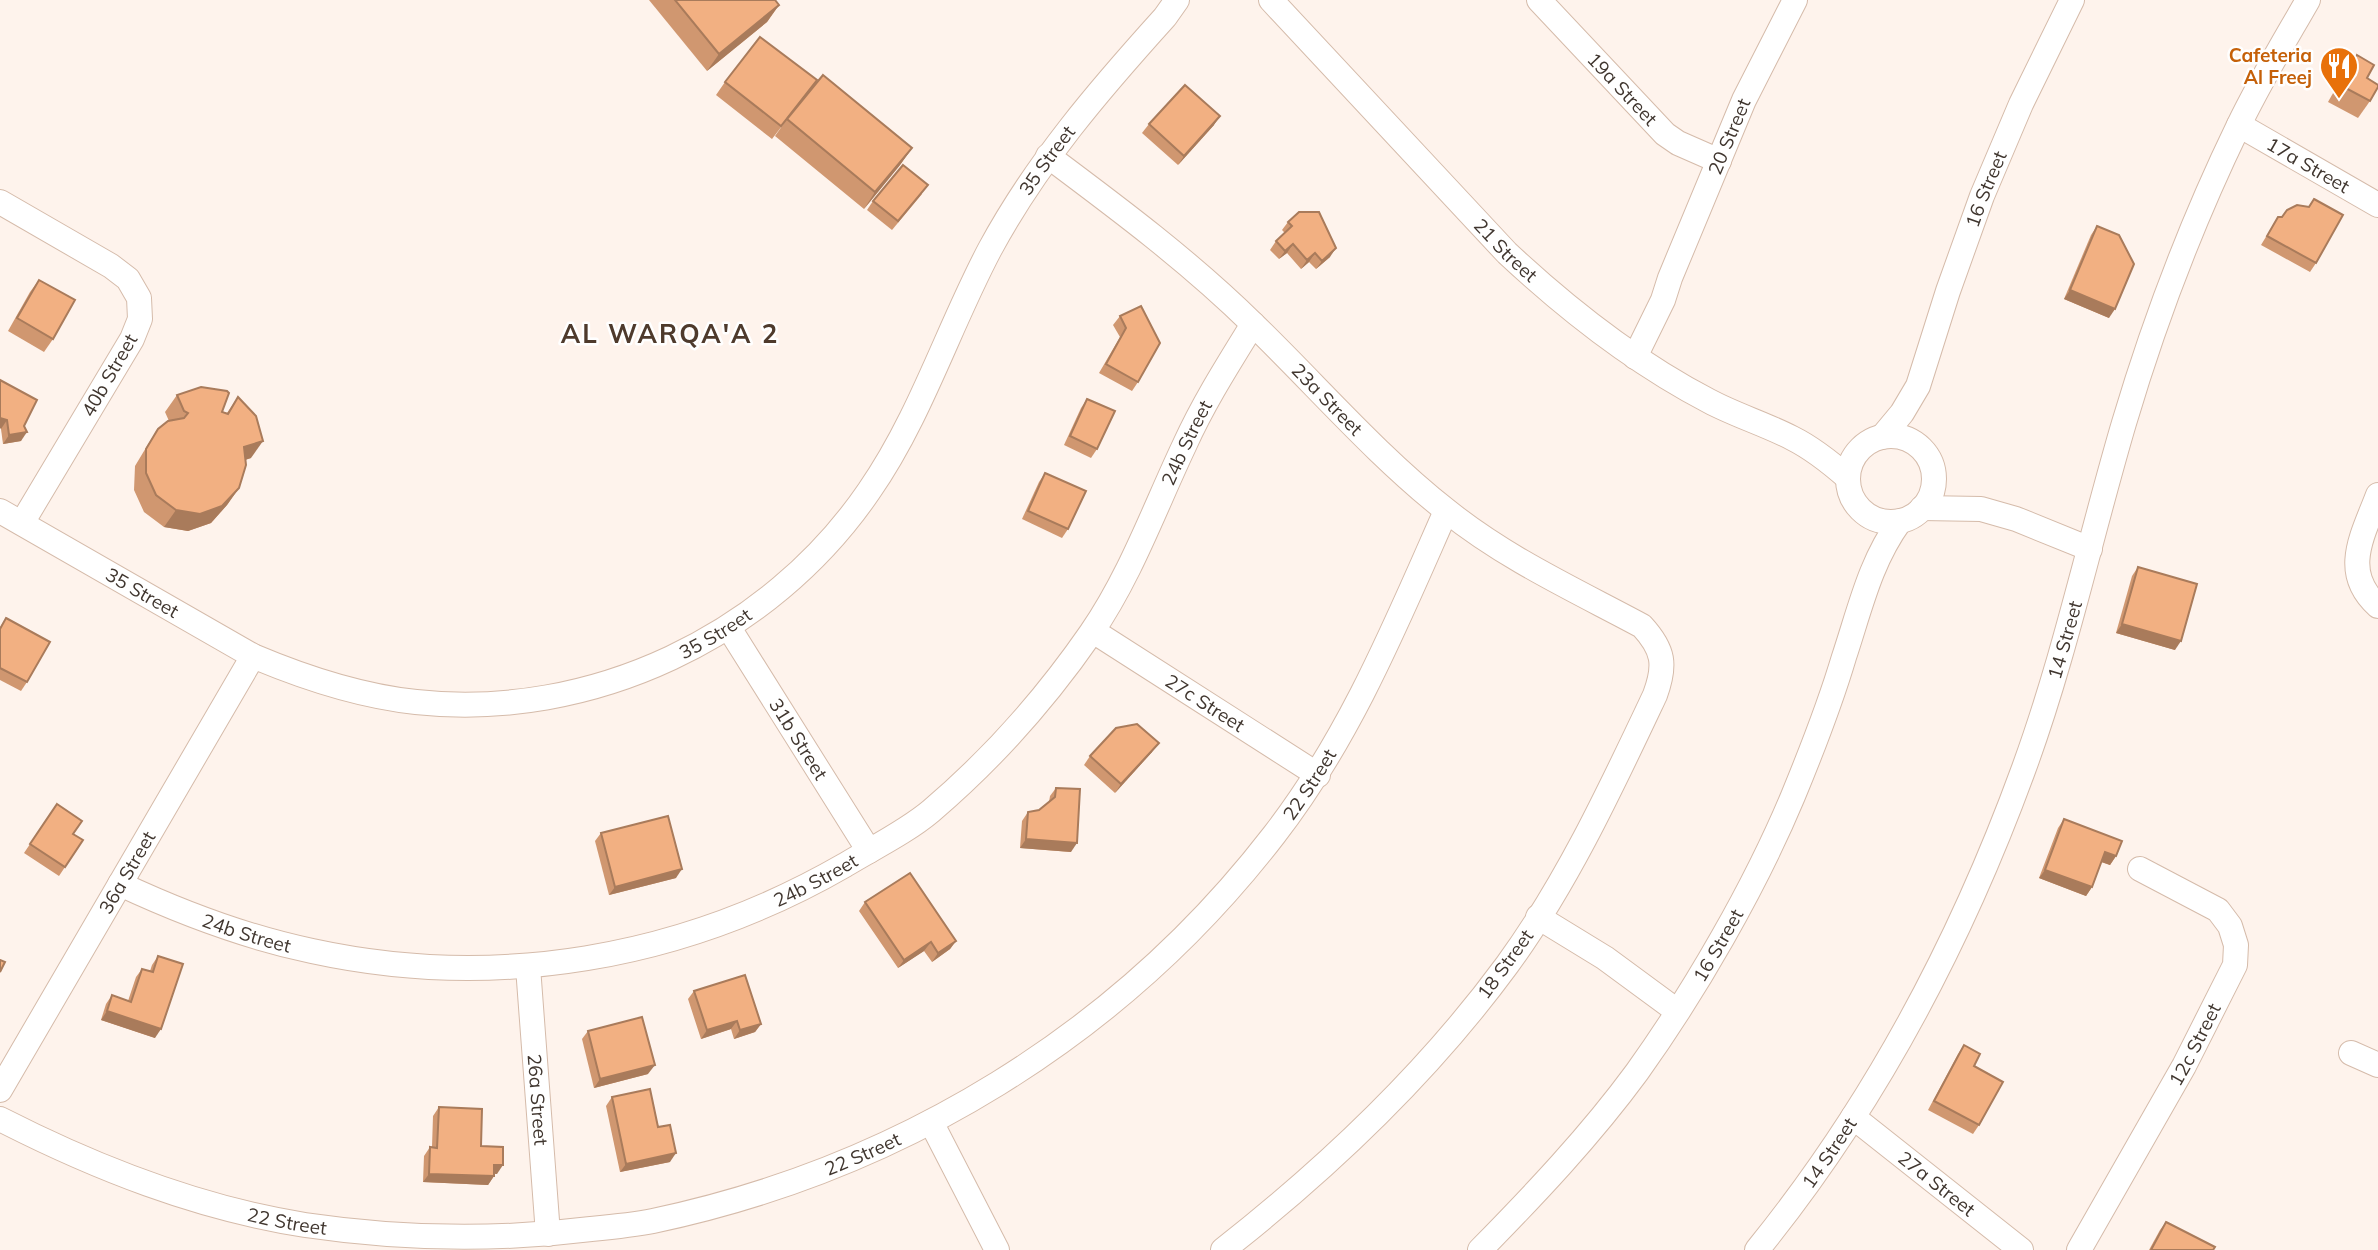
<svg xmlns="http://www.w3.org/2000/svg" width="2378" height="1250" font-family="Mulish,sans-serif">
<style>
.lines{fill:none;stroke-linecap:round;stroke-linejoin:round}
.minor-casing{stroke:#d5bbaa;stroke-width:26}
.minor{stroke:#fff;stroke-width:24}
.wall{fill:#d09770}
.shaded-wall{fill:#a97b5b}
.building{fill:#f2b082;stroke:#a97b5b;stroke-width:2}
.labels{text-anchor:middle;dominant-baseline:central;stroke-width:5;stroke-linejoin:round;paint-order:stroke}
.food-label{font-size:19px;font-weight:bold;fill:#c56008;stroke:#fff;text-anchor:end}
.street-label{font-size:19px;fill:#40362f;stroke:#fff}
.district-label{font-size:26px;font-weight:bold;letter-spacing:2px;fill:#4e3a2c;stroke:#fff}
</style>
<rect width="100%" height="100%" fill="#fef3ec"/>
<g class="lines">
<defs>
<g id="minor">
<path id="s1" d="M1271,0L1507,253C1568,310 1634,362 1709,401C1735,415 1765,424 1792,438C1812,448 1831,463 1848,478"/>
<path id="s2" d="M1539,0L1665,134L1678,143L1719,161"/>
<path id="s3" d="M2239,125L2378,205"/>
<path id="s4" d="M1048,156C1119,209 1190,262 1253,324C1317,386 1376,455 1447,511C1507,559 1575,590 1642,626C1664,650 1666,665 1655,695C1612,786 1567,883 1507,965C1427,1074 1330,1166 1223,1250"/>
<path d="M0,202L111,266L128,279L139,298L140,319L132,339L22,523"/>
<path id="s5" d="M1635,357L1663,300L1670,278L1744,100L1795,0"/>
<circle cx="1891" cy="479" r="43"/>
<path id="s6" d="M1882,437L1902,413L1918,386L1948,291L1982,196L2021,104L2072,0"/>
<path d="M2378,495C2363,535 2340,572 2378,606"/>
<path d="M1922,508L1981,509L2016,519L2090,549"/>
<path id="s7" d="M0,511L253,656C305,678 359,696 416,702C591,721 770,636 869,491C921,416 948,328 990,249C1037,162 1100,89 1165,17L1177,0"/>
<path id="s8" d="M729,628L869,851"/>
<path id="s9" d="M1093,631L1318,775"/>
<path id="s10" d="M120,884C182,913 245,937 312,951C496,991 682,959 845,865C873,848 906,832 931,811C992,759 1046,698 1091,633C1131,575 1155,507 1185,444C1204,402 1229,363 1253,324"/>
<path d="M1538,917L1605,958L1677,1011"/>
<path id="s11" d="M528,967L548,1234"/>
<path d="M2351,1053L2378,1065"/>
<path id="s12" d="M0,1090L253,656"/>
<path id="s13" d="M1853,1117L2021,1250"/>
<path id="s14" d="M0,1119C96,1168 197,1208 305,1225C400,1239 495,1241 591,1229C612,1227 633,1225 653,1221C899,1169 1120,1035 1274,835C1350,737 1396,624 1446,511"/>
<path d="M931,1122L997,1250"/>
<path id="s15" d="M1480,1250C1535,1194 1590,1136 1637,1072C1695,991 1755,887 1793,796C1812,750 1830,704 1844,657C1860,609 1870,562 1900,521"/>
<path id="s16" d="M1757,1250C1873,1107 1961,941 2024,768C2065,656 2090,538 2124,423C2154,322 2192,222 2238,127C2259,83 2284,42 2308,0"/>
<path id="s17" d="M2079,1250L2184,1066L2235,965L2236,945L2230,926L2218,910L2140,869"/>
</g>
</defs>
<use href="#minor" class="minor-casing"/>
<use href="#minor" class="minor"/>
</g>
<g class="wall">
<path d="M649,0H775L779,5L767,22L707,71Z"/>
<path d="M2357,55L2367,78L2370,101L2358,118L2328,102L2345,72Z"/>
<path d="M725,82L808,93L791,114L912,148L900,165L864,209L775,136L785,122L772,139L716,95Z"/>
<path d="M1149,124L1214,125L1178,165L1142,133Z"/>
<path d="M922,194L892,230L867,210L873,201Z"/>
<path d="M2314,199L2316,263L2310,272L2261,245L2278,217H2282L2308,207Z"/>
<path d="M1288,222L1330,257L1316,269L1309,262L1301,269L1287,253L1279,259L1270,250L1276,241L1285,233L1282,230Z"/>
<path d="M2097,226L2109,318L2064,299L2091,235Z"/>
<path d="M39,280L53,339L44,352L8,331L30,292Z"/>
<path d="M1141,306L1138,382L1132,391L1099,373L1120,337L1113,325L1120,316Z"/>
<path d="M0,380L24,426L21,441L3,444L1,429Z"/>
<path d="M177,395L227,413L238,397L251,458L245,460L239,488L227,505L211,523L188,531L164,527L144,512L134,490L135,466L147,446L158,429L169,421L165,412Z"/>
<path d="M1087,399L1097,449L1091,458L1064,445L1081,408Z"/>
<path d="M1045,473L1068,529L1062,538L1022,519L1039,482Z"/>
<path d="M2138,567L2175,650L2116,633L2132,576Z"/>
<path d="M6,618L27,682L21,691L0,680V627Z"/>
<path d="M1152,752L1115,793L1084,765L1090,756Z"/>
<path d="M1056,788L1071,852L1020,848L1022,821L1028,812L1039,810L1049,802L1050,796Z"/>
<path d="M57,804L73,834L83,840L59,876L24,853Z"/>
<path d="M2064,819L2116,856L2110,865L2101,862L2092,887L2086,896L2039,878L2058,828Z"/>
<path d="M601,833L676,878L609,895L595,841Z"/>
<path d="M865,902L956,941L950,949L932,962L924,951L898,968L859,911Z"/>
<path d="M158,956L155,1038L101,1020L106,1004L112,995L128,1001L136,977L142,969L150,971L152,965Z"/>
<path d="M694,991L761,1024L755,1032L734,1039L731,1029L701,1039L688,999Z"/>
<path d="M588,1031L648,1074L594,1088L582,1039Z"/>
<path d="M1964,1045L1974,1066L1979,1125L1973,1134L1928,1110L1958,1054Z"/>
<path d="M612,1097L658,1127L670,1162L620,1172L606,1106Z"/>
<path d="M439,1107L481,1146L497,1174H494V1176L488,1185L423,1182L424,1156L430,1147H432L433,1116Z"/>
<path d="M2166,1222L2213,1250H2149L2160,1230Z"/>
</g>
<g class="shaded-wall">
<path d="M779,5L767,22L707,71L719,54Z"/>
<path d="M1220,116L1214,125L1178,165L1184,156Z"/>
<path d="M912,148L900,165L864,209L875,192Z"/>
<path d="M1293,244L1287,253L1279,259L1285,251Z"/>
<path d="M1336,248L1330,257L1316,269L1322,261Z"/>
<path d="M1315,253L1309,262L1301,269L1307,260Z"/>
<path d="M2070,290L2115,309L2109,318L2064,299Z"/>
<path d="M0,418L7,420L1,429L0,428Z"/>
<path d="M27,432L21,441L3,444L9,435Z"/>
<path d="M263,441L251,458L232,464L244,447Z"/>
<path d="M239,488L227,505L211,523L188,531L164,527L176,510Z"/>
<path d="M2122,624L2181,641L2175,650L2116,633Z"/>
<path d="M1159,743L1152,752L1115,793L1121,784Z"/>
<path d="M1026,839L1077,843L1071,852L1020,848Z"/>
<path d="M2105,852L2116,856L2110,865L2099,861Z"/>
<path d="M682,869L676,878L609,895L615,887Z"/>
<path d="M2045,870L2092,887L2086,896L2039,878Z"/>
<path d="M956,941L950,949L932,962L938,953Z"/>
<path d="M931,942L924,951L898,968L904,960Z"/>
<path d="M107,1011L161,1029L155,1038L101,1020Z"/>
<path d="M737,1021L731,1029L701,1039L707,1030Z"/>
<path d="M761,1024L755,1032L734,1039L740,1030Z"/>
<path d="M655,1065L648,1074L594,1088L600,1079Z"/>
<path d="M676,1153L670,1162L620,1172L626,1164Z"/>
<path d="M494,1165H503L497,1174L488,1173Z"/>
<path d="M429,1174L494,1176L488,1185L423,1182Z"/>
</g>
<g class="building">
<path d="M675,0H775L779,5L719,54Z"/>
<path d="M760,37L817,80L781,126L725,82Z"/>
<path d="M2357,55L2374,65L2367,78L2378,85V87L2370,101L2340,85Z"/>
<path d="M823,75L912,148L875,192L787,119Z"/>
<path d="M1185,85L1220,116L1184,156L1149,124Z"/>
<path d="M903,165L928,185L898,221L873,201Z"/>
<path d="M2314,199L2343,215L2316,263L2267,236L2278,217H2282L2287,210L2297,205L2309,207Z"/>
<path d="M1299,212H1319L1336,248L1322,261L1315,253L1307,260L1293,244L1285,251L1276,241L1292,226L1288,222Z"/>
<path d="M2097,226L2119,235L2134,264L2115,309L2070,290Z"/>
<path d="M39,280L75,300L53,339L17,318Z"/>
<path d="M1141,306L1160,343L1138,382L1106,364L1126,328L1120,316Z"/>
<path d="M0,380L37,400L24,426L27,432L9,435L7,420L0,418Z"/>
<path d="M201,387L227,391L229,393L222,412L228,414L238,397L256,416L263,441L244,447L246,465L239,488L222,506L200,514L176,510L156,495L146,473V449L158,429L168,421L184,418L188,413L184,411L177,395Z"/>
<path d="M1087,399L1115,411L1097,449L1070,436Z"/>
<path d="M1045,473L1086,491L1068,529L1028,511Z"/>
<path d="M2138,567L2197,584L2181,641L2122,624Z"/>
<path d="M6,618L50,642L27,682L0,668V629Z"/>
<path d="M1137,724L1159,743L1121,784L1090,756L1116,728Z"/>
<path d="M1056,788L1080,789L1077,843L1026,839L1028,812L1039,810L1055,797Z"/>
<path d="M57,804L82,821L73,834L83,840L65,867L30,844Z"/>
<path d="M668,816L682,869L615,887L601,833Z"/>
<path d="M2064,819L2122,841L2116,856L2105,852L2092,887L2045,870Z"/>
<path d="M910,873L956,941L938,953L931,942L904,960L865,902Z"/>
<path d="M158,956L183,964L161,1029L107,1011L112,995L131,1002L142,969L153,972Z"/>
<path d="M0,960L5,962L0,972Z"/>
<path d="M745,975L761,1024L740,1030L737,1021L707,1030L694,991Z"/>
<path d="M642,1017L655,1065L600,1079L588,1031Z"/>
<path d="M1964,1045L1980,1054L1974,1066L2003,1082L1979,1125L1934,1101Z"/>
<path d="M650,1089L658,1127L670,1125L676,1153L626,1164L612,1097Z"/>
<path d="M439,1107L482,1109L481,1146L503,1147V1165H494V1176L429,1174L430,1147L437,1148Z"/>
<path d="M2166,1222L2215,1247L2213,1250H2151Z"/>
</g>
<defs>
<symbol id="restaurant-pin" viewBox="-11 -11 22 30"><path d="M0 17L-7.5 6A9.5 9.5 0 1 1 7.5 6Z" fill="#e8710a" stroke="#fff"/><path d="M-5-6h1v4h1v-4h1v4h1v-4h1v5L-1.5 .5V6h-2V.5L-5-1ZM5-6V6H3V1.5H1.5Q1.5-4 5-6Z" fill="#fff"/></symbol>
</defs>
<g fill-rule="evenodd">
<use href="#restaurant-pin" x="2317" y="44" width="44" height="60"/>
</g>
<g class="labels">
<g class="food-label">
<text x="2312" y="55">Cafeteria<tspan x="2312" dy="22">Al Freej</tspan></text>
</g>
<g class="street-label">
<text stroke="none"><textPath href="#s2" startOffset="122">19a Street</textPath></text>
<text stroke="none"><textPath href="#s5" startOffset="240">20 Street</textPath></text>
<text stroke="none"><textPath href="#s7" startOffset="1362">35 Street</textPath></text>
<text stroke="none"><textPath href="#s3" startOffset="80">17a Street</textPath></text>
<text stroke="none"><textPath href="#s6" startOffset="271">16 Street</textPath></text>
<text stroke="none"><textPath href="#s1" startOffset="343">21 Street</textPath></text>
<text transform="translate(109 375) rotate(-60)">40b Street</text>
<text stroke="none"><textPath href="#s4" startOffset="371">23a Street</textPath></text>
<text stroke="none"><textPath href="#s10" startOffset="1311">24b Street</textPath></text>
<text stroke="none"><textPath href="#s7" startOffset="164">35 Street</textPath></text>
<text stroke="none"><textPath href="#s7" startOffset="774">35 Street</textPath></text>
<text stroke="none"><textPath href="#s16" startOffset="688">14 Street</textPath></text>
<text stroke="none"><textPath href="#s9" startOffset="133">27c Street</textPath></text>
<text stroke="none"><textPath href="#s8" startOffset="131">31b Street</textPath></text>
<text stroke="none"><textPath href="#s14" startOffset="1482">22 Street</textPath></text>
<text stroke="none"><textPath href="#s12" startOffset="252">36a Street</textPath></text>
<text stroke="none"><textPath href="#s10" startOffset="723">24b Street</textPath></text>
<text stroke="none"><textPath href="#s10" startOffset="136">24b Street</textPath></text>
<text stroke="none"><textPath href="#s15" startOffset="388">16 Street</textPath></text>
<text transform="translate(1505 964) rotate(-54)">18 Street</text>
<text stroke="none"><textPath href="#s17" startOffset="236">12c Street</textPath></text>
<text stroke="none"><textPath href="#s11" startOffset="133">26a Street</textPath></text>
<text stroke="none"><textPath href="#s16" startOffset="121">14 Street</textPath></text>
<text stroke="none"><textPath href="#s14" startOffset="894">22 Street</textPath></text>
<text stroke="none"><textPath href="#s13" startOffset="107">27a Street</textPath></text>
<text stroke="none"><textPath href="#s14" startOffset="306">22 Street</textPath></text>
</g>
<g class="district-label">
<text x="670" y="333">AL WARQA'A 2</text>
</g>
</g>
</svg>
